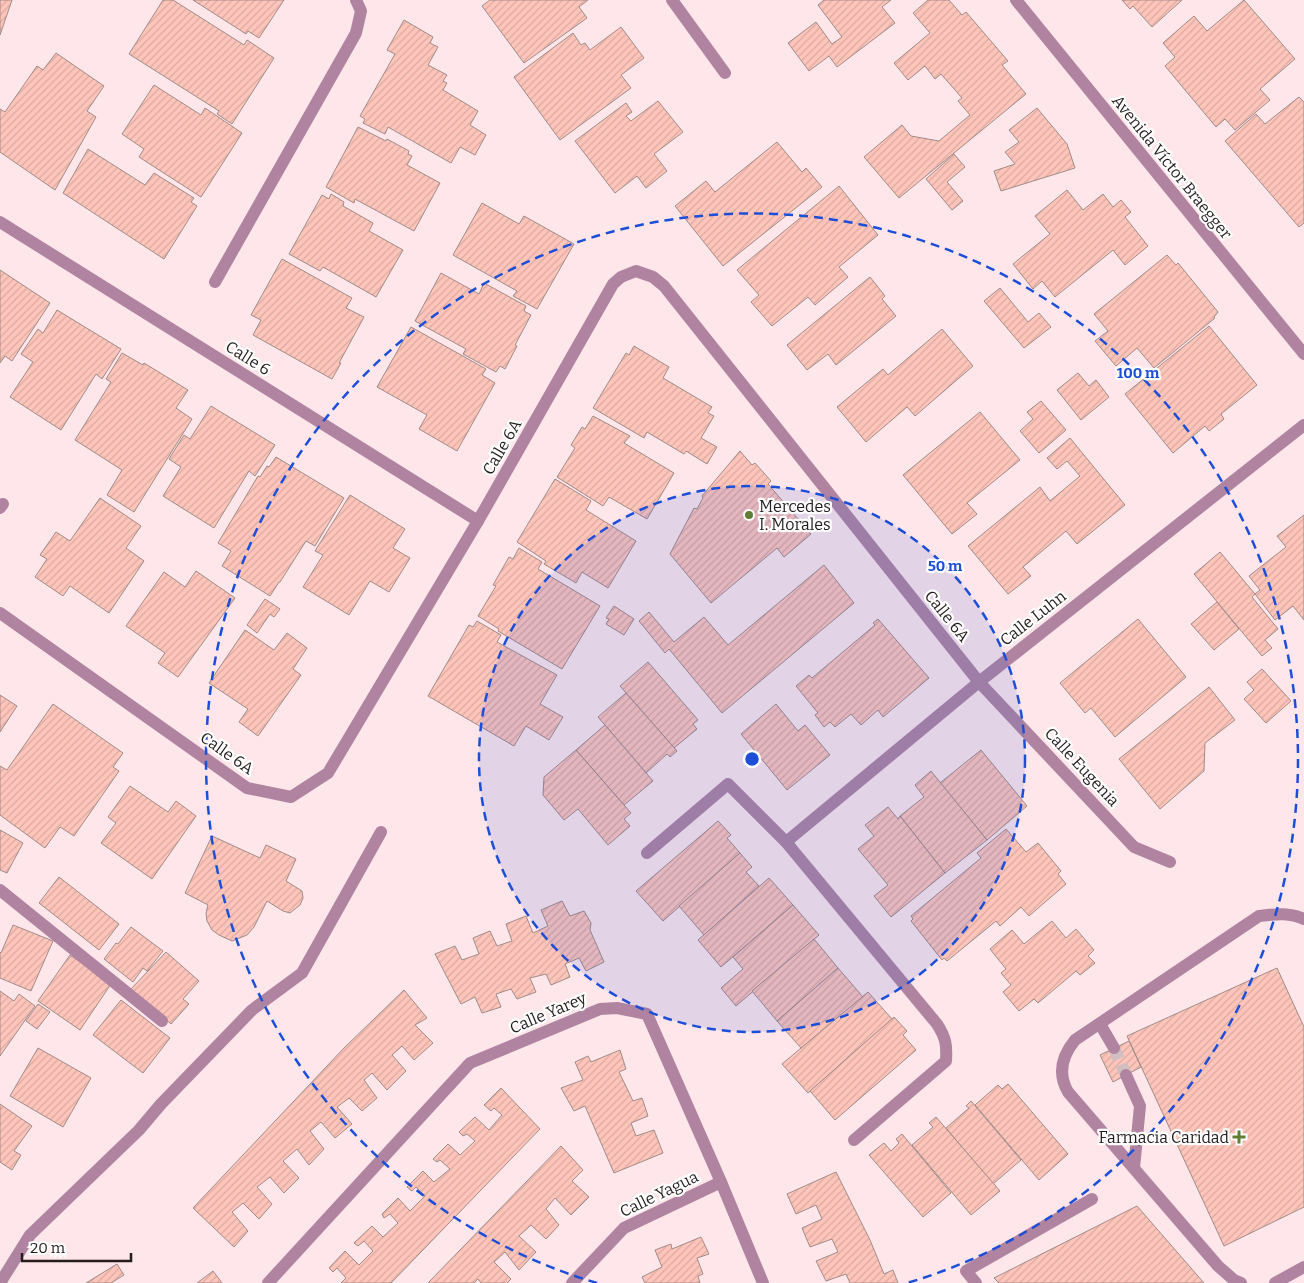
<svg xmlns="http://www.w3.org/2000/svg" width="1304" height="1283" font-family="Bitter,serif">
<style>
.building{fill:url(#building-hatch);stroke:#a18b88}
.lines{fill:none;stroke-linecap:round;stroke-linejoin:round}
.minor-tunnel{stroke:#d2bec1;stroke-width:12;stroke-dasharray:12 6;stroke-linecap:butt}
.minor{stroke:#b084a0;stroke-width:12}
.ring{fill:none;stroke:#1d4ed8;stroke-width:2.5;stroke-dasharray:9 6}
.poi-dot{fill:#607d31;stroke:#fff;stroke-width:2}
.labels{text-anchor:middle;dominant-baseline:central;stroke-width:4.5;stroke-linejoin:round;paint-order:stroke}
.street-label{font-size:16px;fill:#241c1d;stroke:#fff}
.poi-label{font-size:16px;fill:#241c1d;stroke:#fff;text-anchor:start}
.centre{fill:#1d4ed8;stroke:#fff;stroke-width:2.5}
.ring-label{font-size:15px;text-anchor:middle;font-weight:bold;fill:#1d4ed8;stroke:#fff;stroke-width:4.5;stroke-linejoin:round;paint-order:stroke}
</style>
<defs>
<pattern id="building-hatch" width="6" height="6" patternUnits="userSpaceOnUse" patternTransform="scale(1.25)"><rect width="6" height="6" fill="#ffc5bb"/><path d="M-1 1l2-2M0 6l6-6M5 7l2-2" fill="none" stroke="#daa9a0"/></pattern>
</defs>
<rect width="100%" height="100%" fill="#fee6ea"/>
<g class="building">
<path d="M0,0H12L0,35Z"/>
<path d="M163,0H173L244,45L247,40L274,58L232,124L217,114L219,111L129,54Z"/>
<path d="M193,0H284L259,38L248,31L246,34Z"/>
<path d="M490,0H588L579,7L587,18L524,63L482,6Z"/>
<path d="M824,0H891L882,7L895,23L837,67L829,56L809,71L788,43L816,22L832,44L842,37L818,5Z"/>
<path d="M928,0H949L962,15L966,12L1008,61L1002,65L1026,94L899,198L864,157L902,125L911,136L939,141L970,115L958,101L962,98L941,74L935,79L925,66L908,80L894,63L930,33L913,13Z"/>
<path d="M1122,0H1182L1152,27L1133,6L1130,9Z"/>
<path d="M1244,0L1295,59L1260,89L1270,100L1235,130L1225,119L1216,127L1165,66L1175,57L1163,43L1194,16L1207,31Z"/>
<path d="M404,20L433,37L430,43L438,47L428,65L447,75L443,81L447,83L443,90L478,111L470,125L486,135L475,155L460,147L451,163L388,127L385,134L363,123L365,119L360,116L395,54L387,50Z"/>
<path d="M621,27L644,58L621,75L631,88L560,140L514,77L573,33L581,45L585,43L590,50Z"/>
<path d="M56,53L104,86L87,111L96,117L55,190L0,152V109L5,112L37,66L43,70Z"/>
<path d="M154,85L201,115L205,108L242,133L201,197L139,157L144,149L122,134Z"/>
<path d="M1299,97L1304,102V223L1299,227L1225,141L1256,114L1265,124Z"/>
<path d="M658,101L683,132L654,154L667,171L646,188L637,176L615,193L575,141L626,103L632,112L626,116L631,121Z"/>
<path d="M1037,108L1067,144L1075,168L1001,191L994,171L1015,164L1005,152L1019,142L1009,130Z"/>
<path d="M358,127L386,141L387,139L409,151L408,154L412,156L407,165L440,183L414,231L355,199L354,203L326,187Z"/>
<path d="M777,142L802,172L806,168L822,187L723,266L675,206L706,181L715,192Z"/>
<path d="M88,149L145,185L154,173L194,198L191,202L197,206L164,259L63,193Z"/>
<path d="M954,154L965,167L947,182L963,201L952,210L926,179Z"/>
<path d="M839,186L878,235L839,267L848,277L815,305L808,297L772,326L751,302L759,295L737,270Z"/>
<path d="M1067,190L1083,210L1103,194L1113,207L1121,200L1131,212L1125,217L1148,246L1125,265L1113,250L1055,297L1042,281L1033,289L1013,264L1050,234L1035,216Z"/>
<path d="M331,194L344,202L343,206L373,223L369,231L403,250L376,297L323,267L320,271L289,254L322,195L329,199Z"/>
<path d="M482,203L519,224L524,216L574,244L537,309L513,296L517,291L453,255Z"/>
<path d="M1167,255L1176,265L1178,263L1218,312L1214,317L1215,318L1154,368L1137,348L1116,366L1095,341L1108,331L1094,314Z"/>
<path d="M282,259L352,298L346,308L364,317L339,363H341L332,379L253,335L261,320L251,315Z"/>
<path d="M0,270L50,303L12,361L5,356L0,363Z"/>
<path d="M441,273L479,294L484,283L526,306L524,311L531,315L515,345L517,346L505,369L500,366L496,372L463,354L466,349L415,321Z"/>
<path d="M870,277L885,296L882,299L896,316L836,365L828,354L807,370L787,345Z"/>
<path d="M1000,288L1028,322L1039,313L1051,327L1024,348L984,301Z"/>
<path d="M57,310L121,349L102,379L96,374L61,430L10,397L33,362L21,354L38,329L43,333Z"/>
<path d="M1209,326L1257,385L1221,414L1224,419L1209,431L1205,426L1173,453L1125,394Z"/>
<path d="M411,327L486,369L482,375L495,383L457,451L419,429L427,415L377,387Z"/>
<path d="M942,329L973,366L915,416L907,407L866,442L837,407L883,369L888,375Z"/>
<path d="M634,346L669,367L663,378L712,407L708,413L714,416L701,438L717,447L707,464L686,451L684,454L647,432L644,438L593,408L626,353L629,355Z"/>
<path d="M122,353L143,365L144,363L188,390L176,408L192,419L134,512L107,495L122,470L75,440L111,382L106,379Z"/>
<path d="M1078,373L1089,386L1096,380L1109,397L1081,420L1057,390Z"/>
<path d="M1041,401L1066,430L1039,453L1020,431L1033,419L1027,412Z"/>
<path d="M211,406L275,445L255,476L249,471L214,528L163,496L181,467L169,459L184,435L190,439Z"/>
<path d="M980,412L1020,460L967,503L977,514L952,534L903,475Z"/>
<path d="M593,416L630,436L624,443L674,473L647,519L609,497L603,506L557,477L575,448L571,445L582,427L585,429Z"/>
<path d="M1070,438L1125,505L1077,544L1066,531L1023,567L1031,576L1008,594L968,546L1040,487L1050,501L1080,476L1067,461L1057,469L1047,458Z"/>
<path d="M740,451L752,465L755,463L771,481L768,484L811,534L784,557L777,548L711,603L670,554L694,508L697,509L703,498L702,496Z"/>
<path d="M276,457L344,498L315,546L306,541L280,582H279L270,596L222,566L231,551L218,543L258,476L260,477L267,466L269,467Z"/>
<path d="M555,479L591,501L586,510L636,541L608,588L582,572L576,583L544,564L546,561L517,542Z"/>
<path d="M350,495L405,529L393,548L410,558L389,592L370,581L349,615L303,587L323,555L315,551Z"/>
<path d="M100,498L141,526L126,548L144,561L109,613L70,586L63,596L35,577L47,559L40,555L56,532L70,541Z"/>
<path d="M1304,515V620L1293,606L1275,620L1255,594L1260,590L1249,576L1286,547L1277,536Z"/>
<path d="M519,548L542,562L538,569L600,606L562,669L498,631L499,629L478,616L496,586L493,585L509,557L513,559Z"/>
<path d="M1220,552L1255,594L1252,597L1278,629L1265,640L1272,648L1262,656L1194,574Z"/>
<path d="M824,565L854,603L722,713L669,649L665,653L639,621L649,612L674,642L704,617L728,645Z"/>
<path d="M196,571L235,598L178,677L158,663L165,653L126,626L164,572L185,587Z"/>
<path d="M265,599L280,609L274,617L270,614L257,633L247,625Z"/>
<path d="M1217,602L1239,629L1214,650L1191,624Z"/>
<path d="M614,606L634,619L624,635L606,624L609,619L606,618Z"/>
<path d="M878,619L929,678L883,717L878,710L861,725L851,714L835,727L830,722L824,727L815,715L818,713L796,686L809,675L812,678L875,625L873,623Z"/>
<path d="M1138,619L1186,677L1115,737L1091,708L1085,713L1060,683Z"/>
<path d="M477,621L501,635L497,642L557,675L540,704L563,717L549,740L526,726L514,746L428,696L469,625L473,627Z"/>
<path d="M245,630L274,650L287,633L307,648L293,669L301,675L258,736L239,722L248,709L209,683Z"/>
<path d="M648,662L698,720L693,724L697,729L674,748L620,686Z"/>
<path d="M1262,669L1291,701L1266,723L1244,699L1254,690L1247,682Z"/>
<path d="M1209,687L1235,720L1205,743L1204,771L1160,809L1119,759Z"/>
<path d="M626,693L677,751L670,757L667,754L646,773L598,717Z"/>
<path d="M0,695L17,706L0,732Z"/>
<path d="M53,704L123,753L113,767L119,771L74,836L60,827L45,848L0,815V766L7,770Z"/>
<path d="M776,704L798,731L805,725L830,755L787,790L741,734Z"/>
<path d="M605,725L653,781L624,805L576,750Z"/>
<path d="M576,750L631,813L624,819L630,826L608,845L578,809L564,820L543,795L544,777Z"/>
<path d="M981,750L1027,806L987,840L940,783Z"/>
<path d="M931,771L987,840L945,873L900,816L924,797L915,785Z"/>
<path d="M130,786L168,812L176,801L196,816L152,879L101,843L116,823L108,817Z"/>
<path d="M888,807L898,819L900,816L945,873L891,917L874,896L888,885L858,849L874,836L865,825Z"/>
<path d="M718,821L731,835L727,838L740,853L663,921L636,891Z"/>
<path d="M1006,829L1026,852L1038,843L1061,871L1058,874L1066,884L1029,916L1021,907L1000,926L996,921L947,961L944,958L942,960L911,921L913,919L911,916L981,858L977,853Z"/>
<path d="M0,830L23,843L7,873L0,870Z"/>
<path d="M212,836L260,858L266,845L296,859L286,881L302,891L303,898L300,905L290,913L283,911L267,901L254,927L247,935L232,941L219,935L212,930L207,921L206,913L208,905L185,893Z"/>
<path d="M740,853L752,867L746,872L759,886L704,935L679,906Z"/>
<path d="M59,877L119,924L99,950L39,903Z"/>
<path d="M769,878L793,905L721,967L698,940Z"/>
<path d="M562,901L570,916L584,911L591,923L590,930L604,962L586,971L579,958L565,964L570,977L551,985L546,974L530,978L536,992L517,999L511,989L496,994L501,1007L482,1013L475,997L461,1004L435,954L455,946L462,960L479,954L473,938L490,931L497,946L512,941L506,924L526,916L533,933L548,926L541,910Z"/>
<path d="M793,905L819,935L736,1006L721,988L743,969L733,957Z"/>
<path d="M1052,921L1066,938L1076,929L1094,950L1088,956L1095,963L1080,975L1076,971L1038,1003L1034,999L1019,1011L1003,992L1011,985L1001,973L1006,969L990,949L1012,930L1024,944Z"/>
<path d="M13,925L53,941L31,991L0,978V952L1,953Z"/>
<path d="M131,927L163,951L147,971L143,968L133,982L104,959L116,943L118,944Z"/>
<path d="M814,939L838,968L777,1021L752,991Z"/>
<path d="M166,952L199,981L183,999L189,1004L171,1024L131,989Z"/>
<path d="M70,955L111,984L80,1030L38,1001Z"/>
<path d="M838,968L863,997L801,1048L777,1021Z"/>
<path d="M1277,968L1304,1027V1207L1224,1246L1127,1036Z"/>
<path d="M404,990L427,1018L415,1025L433,1043L414,1060L402,1046L392,1055L406,1071L387,1090L372,1073L364,1080L377,1098L362,1111L349,1098L337,1107L352,1124L335,1138L321,1122L310,1131L324,1149L309,1165L297,1149L283,1161L299,1178L284,1193L270,1177L257,1187L272,1204L259,1219L243,1203L232,1212L248,1231L234,1247L193,1208L344,1048Z"/>
<path d="M0,991L14,1001L19,994L35,1006L0,1056Z"/>
<path d="M868,992L892,1019L808,1093L782,1064Z"/>
<path d="M121,1000L170,1038L143,1073L93,1035Z"/>
<path d="M38,1004L50,1012L37,1029L26,1021Z"/>
<path d="M894,1017L907,1031L903,1035L916,1050L835,1120L810,1091Z"/>
<path d="M1129,1041L1141,1067L1113,1082L1100,1055Z"/>
<path d="M38,1048L91,1078L63,1127L10,1096Z"/>
<path d="M620,1050L626,1069L619,1072L633,1101L642,1098L648,1116L631,1123L636,1136L654,1130L663,1153L614,1173L585,1106L574,1111L561,1088L583,1080L575,1062L588,1056L591,1062Z"/>
<path d="M1008,1084L1068,1154L1039,1180L975,1105L998,1085L1002,1089Z"/>
<path d="M501,1088L540,1129L391,1283H341L346,1278L337,1268L333,1272L329,1268L345,1251L359,1265L373,1251L364,1241L358,1246L354,1243L372,1226L383,1237L398,1223L390,1214L384,1218L382,1214L398,1198L410,1211L425,1196L416,1187L412,1191L407,1187L423,1171L434,1182L450,1169L440,1160L437,1162L433,1159L448,1144L460,1155L475,1141L467,1134L463,1136L459,1132L475,1117L489,1130L502,1115L494,1108L491,1111L484,1105Z"/>
<path d="M971,1101L1021,1160L993,1184L946,1128L969,1108L966,1106Z"/>
<path d="M0,1104L32,1126L14,1151L21,1155L12,1170L0,1162Z"/>
<path d="M936,1117L1000,1191L971,1215L912,1145L933,1127L929,1123Z"/>
<path d="M902,1134L951,1193L923,1217L869,1155L884,1143L891,1151L899,1143L896,1139Z"/>
<path d="M561,1146L583,1170L572,1181L589,1197L571,1215L555,1198L546,1209L559,1225L546,1239L531,1225L519,1236L536,1252L519,1270L505,1252L494,1262L511,1279L507,1283H481L478,1279L474,1283H428Z"/>
<path d="M836,1172L870,1240L884,1274L893,1270L898,1283H850L846,1274L826,1281L816,1261L838,1252L832,1239L810,1247L802,1228L822,1219L816,1205L796,1214L787,1194Z"/>
<path d="M1137,1206L1204,1283H999L994,1278Z"/>
<path d="M701,1237L709,1254L697,1258L703,1274L698,1276L700,1283H645L642,1277L662,1267L655,1250L671,1244L672,1249Z"/>
<path d="M117,1264L124,1275L111,1283H86Z"/>
<path d="M213,1271L222,1283H197Z"/>
</g>
<g class="lines">
<path class="minor-tunnel" d="M1114,1048L1126,1075"/>
<g class="minor">
<path d="M672,0L725,73"/>
<path d="M1016,0L1304,354"/>
<path d="M0,222L478,521"/>
<path d="M215,282L356,33L361,11L356,0"/>
<path d="M0,508L3,504"/>
<path d="M0,613L247,788L291,797L328,773L478,521L613,284L621,277L636,271L653,277L664,286L979,682L1134,847L1170,862"/>
<path d="M786,842L979,682L1304,425"/>
<path d="M647,853L728,784L786,842L937,1024C946,1038 947,1045 946,1061L854,1140"/>
<path d="M0,890L162,1021"/>
<path d="M1100,1024L1114,1048"/>
<path d="M1126,1075L1140,1106L1134,1168"/>
<path d="M0,1283L30,1235L139,1130L161,1104L252,1010L302,973L381,832"/>
<path d="M268,1283L470,1063L600,1009L617,1008L647,1014L721,1182L763,1283"/>
<path d="M572,1283L624,1228L721,1182"/>
<path d="M976,1283L966,1271L1092,1199"/>
<path d="M1241,1283L1234,1280L1218,1266L1068,1092C1057,1073 1062,1056 1075,1040L1259,916C1276,914 1289,912 1304,919"/>
<path d="M1275,1283L1304,1267"/>
</g>
</g>
<circle cx="752" cy="759" r="273" fill="#1d4ed8" fill-opacity=".12"/>
<g class="ring">
<circle cx="752" cy="759" r="273"/>
<path d="M597 1283A546 546 0 1 1 907 1283"/>
</g>
<g class="poi-dot">
<circle cx="749" cy="515" r="5"/>
<path d="M1236.5 1129.5h5v5h5v5h-5v5h-5v-5h-5v-5h5z"/>
</g>
<g class="labels">
<g class="street-label">
<text transform="translate(1172 167) rotate(51)">Avenida Víctor Braegger</text>
<text transform="translate(248 358) rotate(32)">Calle 6</text>
<text transform="translate(502 447) rotate(-60)">Calle 6A</text>
<text transform="translate(947 616) rotate(51)">Calle 6A</text>
<text transform="translate(1033 618) rotate(-38)">Calle Luhn</text>
<text transform="translate(227 753) rotate(35)">Calle 6A</text>
<text transform="translate(1082 767) rotate(47)">Calle Eugenia</text>
<text transform="translate(548 1013) rotate(-23)">Calle Yarey</text>
<text transform="translate(659 1194) rotate(-26)">Calle Yagua</text>
</g>
<g class="poi-label">
<text x="759" y="506">Mercedes<tspan x="759" dy="18">I. Morales</tspan></text>
<text x="1229" y="1137" text-anchor="end">Farmacia Caridad</text>
</g>
</g>
<circle cx="752" cy="759" r="8" class="centre"/>
<g class="ring-label">
<text x="1138" y="378">100 m</text>
<text x="945" y="571">50 m</text>
</g>
<path d="M22 1253v8h109v-8" fill="none" stroke="#241c1d" stroke-width="2.5"/>
<text x="30" y="1253" font-size="15" fill="#241c1d" stroke="#ffffff" stroke-width="4" paint-order="stroke">20 m</text>
</svg>
